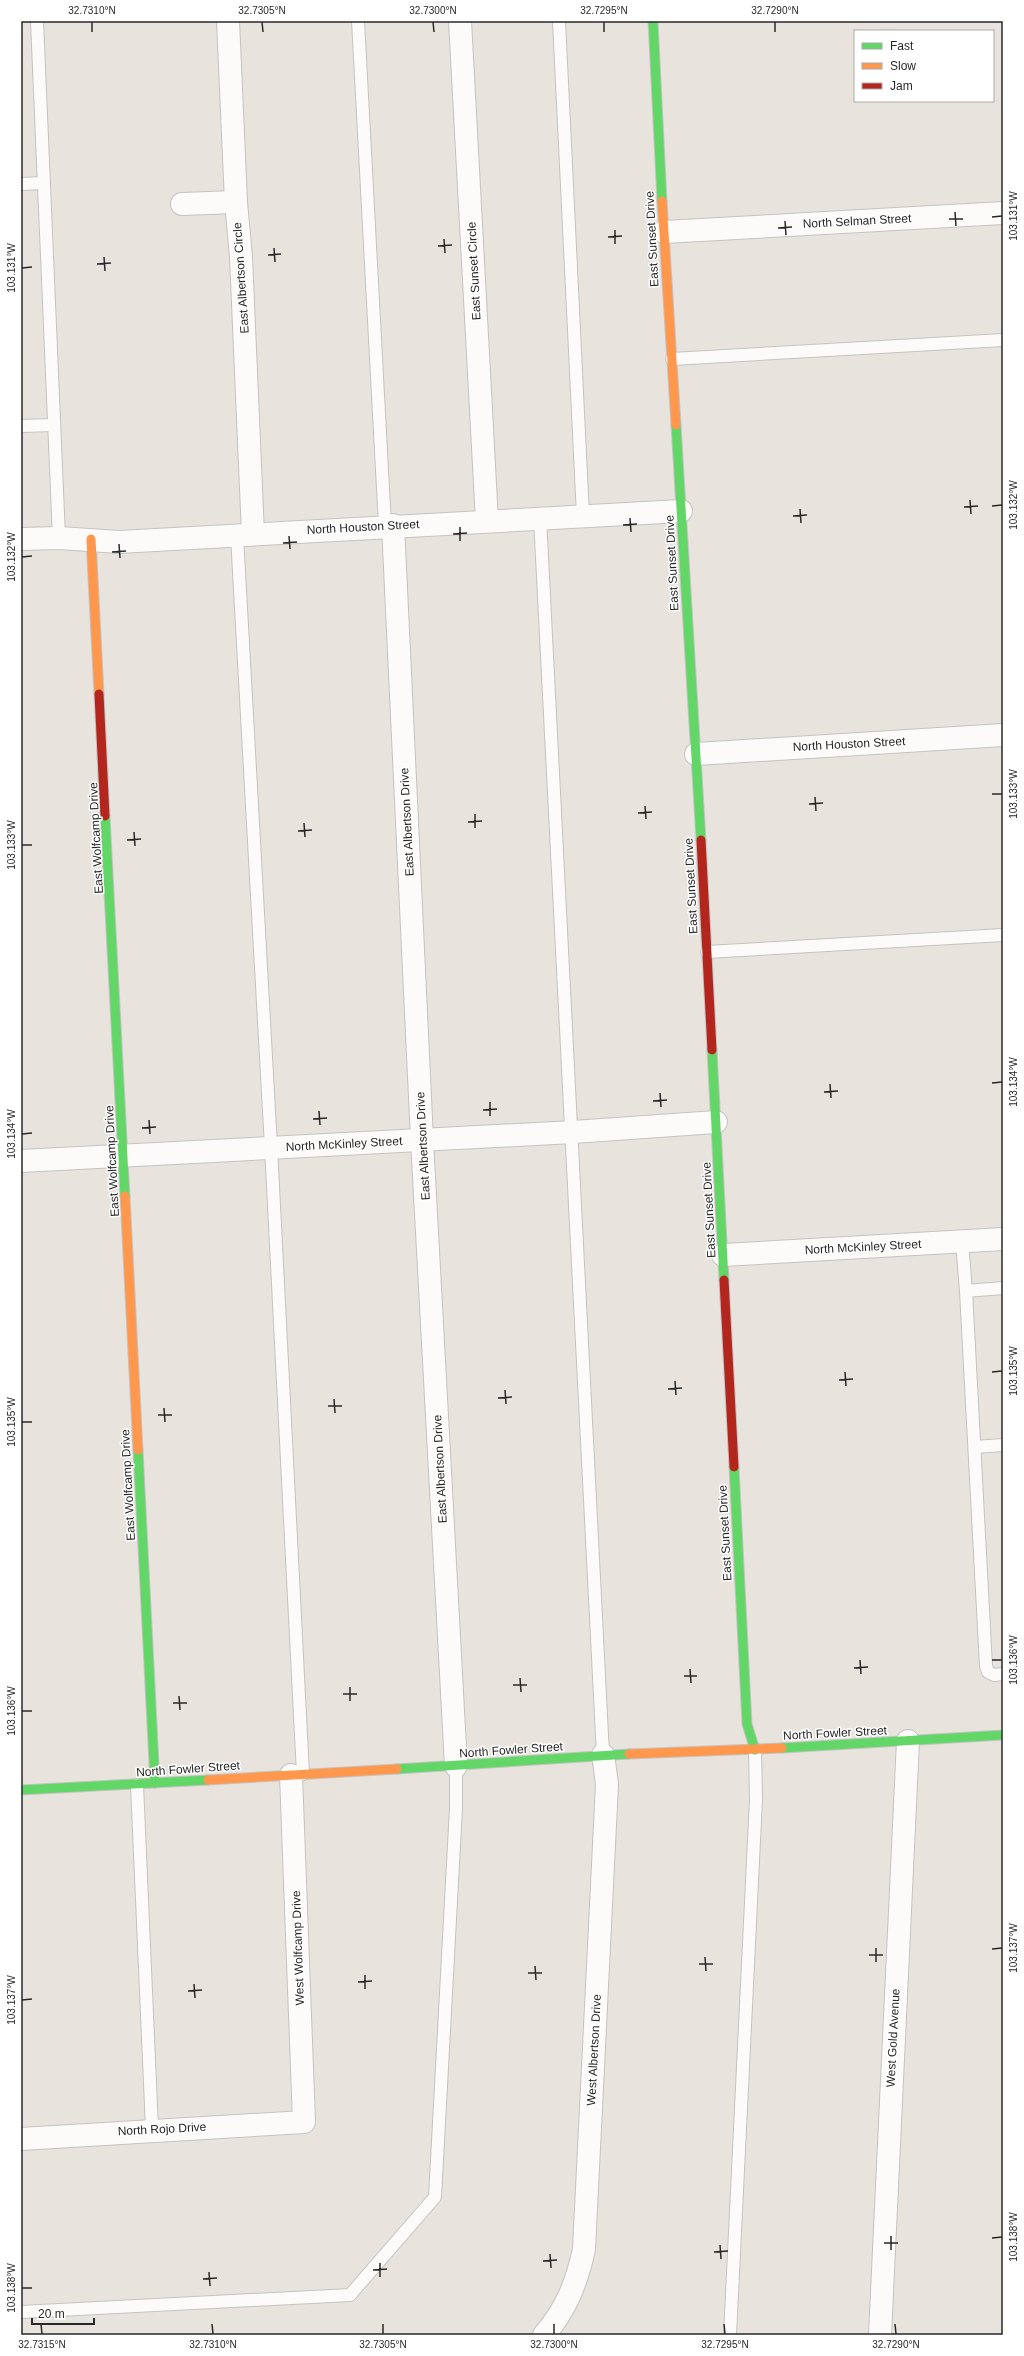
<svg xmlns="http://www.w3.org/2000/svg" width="1024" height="2356" font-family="Helvetica,sans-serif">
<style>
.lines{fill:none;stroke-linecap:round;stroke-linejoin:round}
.lane-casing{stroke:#c4c3c3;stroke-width:14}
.street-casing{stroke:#c4c3c3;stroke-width:24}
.fast-casing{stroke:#c4c3c3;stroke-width:11}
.slow-casing{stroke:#c4c3c3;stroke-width:11}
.jam-casing{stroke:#c4c3c3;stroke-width:11}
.lane{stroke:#fcfbfa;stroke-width:12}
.street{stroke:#fcfbfa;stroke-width:22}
.fast{stroke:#63d668;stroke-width:9}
.slow{stroke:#ff974d;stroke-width:9}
.jam{stroke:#b3261e;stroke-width:9}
.ticks{fill:none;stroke:#282828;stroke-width:1.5}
.labels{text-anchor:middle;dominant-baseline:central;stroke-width:3;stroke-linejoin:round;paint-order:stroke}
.street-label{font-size:12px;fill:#282828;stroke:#fff}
.neatline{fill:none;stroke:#282828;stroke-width:1.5}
.ticks-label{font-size:10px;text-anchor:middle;fill:#282828}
</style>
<rect width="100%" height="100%" fill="#e8e4dd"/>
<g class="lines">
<defs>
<g id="lane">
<path d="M37,21L59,538"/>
<path d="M358,21L385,526"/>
<path d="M559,21L583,516"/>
<path d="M21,184L44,183"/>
<path d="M672,359L1003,340"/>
<path d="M21,426L53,425"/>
<path d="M540,518L603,1755"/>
<path d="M237,536L271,1147L303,1774"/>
<path d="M707,952L1003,935"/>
<path d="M962,1242L966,1291"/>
<path d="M1003,1288L966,1291L986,1666L988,1672L994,1675L1003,1674"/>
<path d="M975,1447L1003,1445"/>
<path d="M137,1785L152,2129"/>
<path d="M21,2312L350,2295L435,2197L456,1808V1766"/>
<path d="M730,2335L756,1799L755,1750"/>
</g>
<g id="street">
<path d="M228,21L236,202L241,257L253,534"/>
<path d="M460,21L487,521"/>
<path d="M182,204L236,202"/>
<path d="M664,232L1003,213"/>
<path d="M393,525L422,1140L456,1766"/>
<path d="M21,539L59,538L119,542L681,511"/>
<path d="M696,754L1003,735"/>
<path d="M21,1161L573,1132L716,1122"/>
<path d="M723,1255L1003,1239"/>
<path d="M21,2139L304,2122L291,1775"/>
<path d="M544,2335C566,2310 577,2282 584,2249L607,1784L603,1755"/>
<path d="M880,2335L908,1741"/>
</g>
<g id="fast">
<path d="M653,21L662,201"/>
<path d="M676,425L701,840"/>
<path d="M105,816L125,1196"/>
<path d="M712,1050L724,1280"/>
<path d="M138,1450L155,1783"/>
<path d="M734,1467L747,1724L755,1750"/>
<path d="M782,1748L1003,1735"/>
<path d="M397,1769L629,1754"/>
<path d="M21,1790L208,1780"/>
</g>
<g id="slow">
<path d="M662,201L676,425"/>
<path d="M91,539L99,694"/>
<path d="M125,1196L138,1450"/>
<path d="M629,1754L782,1748"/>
<path d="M208,1780L397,1769"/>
</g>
<g id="jam">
<path d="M99,694L105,816"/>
<path d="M701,840L712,1050"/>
<path d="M724,1280L734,1467"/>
</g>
</defs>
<use href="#lane" class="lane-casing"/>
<use href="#street" class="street-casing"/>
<use href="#fast" class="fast-casing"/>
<use href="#slow" class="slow-casing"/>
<use href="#jam" class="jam-casing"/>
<use href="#lane" class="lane"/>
<use href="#street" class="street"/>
<use href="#fast" class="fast"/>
<use href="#slow" class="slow"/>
<use href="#jam" class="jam"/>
</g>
<path class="ticks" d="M92,22V32M262,22L263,32M433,22L434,32M604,22V32M775,22V32M955,212L956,226M992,217L1002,216M949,219H963M785,221L786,235M778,228L792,227M615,230V244M608,237L622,236M444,239L445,253M438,246L452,245M274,248L275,262M268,255L281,254M104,257L105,271M97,264L111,263M22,268L32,267M970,500L971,514M992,506L1002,505M964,507L978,506M800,509L801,523M793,516L807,515M630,518L631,532M623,525L637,524M460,527V541M453,534L467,533M289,536L290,549M283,543L297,542M119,544L120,558M112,552L126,551M22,557L32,556M992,794H1002M815,797L816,811M809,804L823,803M645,806L646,819M638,813L652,812M475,814V828M468,822L482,821M304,823L305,837M298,831L312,830M134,832L135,846M127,840L141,839M22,845H32M992,1083L1002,1082M830,1084L831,1098M824,1092L838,1091M660,1093L661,1107M653,1101L667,1100M490,1102V1116M483,1110L497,1109M319,1111L320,1125M313,1119L327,1118M149,1120L150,1134M142,1128L156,1127M22,1134L32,1133M845,1372L846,1386M992,1372L1002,1371M839,1380L853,1379M675,1381L676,1395M668,1389L682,1388M505,1390L506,1404M498,1398L512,1397M334,1399L335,1413M328,1406H342M164,1408L165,1422M158,1415H172M22,1422H32M860,1660L861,1674M992,1660H1002M854,1668L868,1667M690,1669L691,1683M684,1676H697M520,1678L521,1692M513,1685H527M350,1687V1701M343,1694H357M179,1696L180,1710M173,1703H187M22,1711H32M876,1948V1962M992,1949L1002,1948M869,1955H883M705,1957L706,1971M699,1964H713M535,1966L536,1980M528,1973H542M365,1975V1989M358,1982L372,1981M194,1984L195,1998M188,1991L202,1990M22,2000L32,1999M891,2236V2250M992,2238L1002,2237M884,2243H898M720,2245L721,2259M714,2252L728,2251M550,2254L551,2268M543,2261L557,2260M380,2263V2277M373,2270L387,2269M209,2272L210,2286M203,2279L217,2278M22,2288H32M41,2324L42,2334M212,2324L213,2334M383,2324V2334M554,2324V2334M724,2324L725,2334M895,2324L896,2334"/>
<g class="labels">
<g class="street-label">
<text transform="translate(857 221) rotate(-3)">North Selman Street</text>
<text transform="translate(652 239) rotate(-93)">East Sunset Drive</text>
<text transform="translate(474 271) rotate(-93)">East Sunset Circle</text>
<text transform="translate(241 278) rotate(-94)">East Albertson Circle</text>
<text transform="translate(363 527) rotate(-3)">North Houston Street</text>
<text transform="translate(672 563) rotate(-93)">East Sunset Drive</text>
<text transform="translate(849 744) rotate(-3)">North Houston Street</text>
<text transform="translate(407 822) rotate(-93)">East Albertson Drive</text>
<text transform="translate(96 838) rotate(-93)">East Wolfcamp Drive</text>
<text transform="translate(691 886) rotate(-93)">East Sunset Drive</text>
<text transform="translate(344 1144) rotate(-3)">North McKinley Street</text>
<text transform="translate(423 1146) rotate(-93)">East Albertson Drive</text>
<text transform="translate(112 1161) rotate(-93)">East Wolfcamp Drive</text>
<text transform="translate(709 1210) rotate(-93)">East Sunset Drive</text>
<text transform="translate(863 1247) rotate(-3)">North McKinley Street</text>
<text transform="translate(440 1469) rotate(-93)">East Albertson Drive</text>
<text transform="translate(128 1485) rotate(-93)">East Wolfcamp Drive</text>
<text transform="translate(725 1533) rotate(-93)">East Sunset Drive</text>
<text transform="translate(835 1733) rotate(-3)">North Fowler Street</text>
<text transform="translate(511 1750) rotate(-4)">North Fowler Street</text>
<text transform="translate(188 1769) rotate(-4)">North Fowler Street</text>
<text transform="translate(298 1948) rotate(-92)">West Wolfcamp Drive</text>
<text transform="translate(893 2038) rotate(-87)">West Gold Avenue</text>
<text transform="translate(594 2050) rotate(-87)">West Albertson Drive</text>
<text transform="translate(162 2129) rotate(-3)">North Rojo Drive</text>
</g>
</g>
<rect width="1024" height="2356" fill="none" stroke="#ffffff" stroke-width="44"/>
<rect x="854" y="30" width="140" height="72" fill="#ffffff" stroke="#a9a9a9"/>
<rect x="862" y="43" width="20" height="6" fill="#63d668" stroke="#a9a9a9"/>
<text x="890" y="50" font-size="12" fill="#282828">Fast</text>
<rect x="862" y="63" width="20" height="6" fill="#ff974d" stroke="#a9a9a9"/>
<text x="890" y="70" font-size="12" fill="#282828">Slow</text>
<rect x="862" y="83" width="20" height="6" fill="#b3261e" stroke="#a9a9a9"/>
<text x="890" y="90" font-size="12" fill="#282828">Jam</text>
<path d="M32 2318v6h62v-6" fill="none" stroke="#282828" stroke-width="2"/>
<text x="38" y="2318" font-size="12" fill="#282828" stroke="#ffffff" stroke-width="3" paint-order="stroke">20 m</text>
<rect x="22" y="22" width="980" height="2312" class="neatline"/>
<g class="ticks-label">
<text x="92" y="14">32.7310°N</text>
<text x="262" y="14">32.7305°N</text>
<text x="433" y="14">32.7300°N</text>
<text x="604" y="14">32.7295°N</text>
<text x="775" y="14">32.7290°N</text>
<text transform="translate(1013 216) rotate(-90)" y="4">103.131°W</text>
<text transform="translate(11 268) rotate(-90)" y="4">103.131°W</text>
<text transform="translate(1013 505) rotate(-90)" y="4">103.132°W</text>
<text transform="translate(11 557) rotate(-90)" y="4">103.132°W</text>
<text transform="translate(1013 794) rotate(-90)" y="4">103.133°W</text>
<text transform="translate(11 845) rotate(-90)" y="4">103.133°W</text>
<text transform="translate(1013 1082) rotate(-90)" y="4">103.134°W</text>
<text transform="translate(11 1134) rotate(-90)" y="4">103.134°W</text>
<text transform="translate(1013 1371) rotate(-90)" y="4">103.135°W</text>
<text transform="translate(11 1422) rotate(-90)" y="4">103.135°W</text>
<text transform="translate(1013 1660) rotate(-90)" y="4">103.136°W</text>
<text transform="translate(11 1711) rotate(-90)" y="4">103.136°W</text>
<text transform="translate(1013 1948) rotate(-90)" y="4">103.137°W</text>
<text transform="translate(11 2000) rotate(-90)" y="4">103.137°W</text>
<text transform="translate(1013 2237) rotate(-90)" y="4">103.138°W</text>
<text transform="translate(11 2288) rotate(-90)" y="4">103.138°W</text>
<text x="42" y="2348">32.7315°N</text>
<text x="213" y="2348">32.7310°N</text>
<text x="383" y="2348">32.7305°N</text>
<text x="554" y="2348">32.7300°N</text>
<text x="725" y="2348">32.7295°N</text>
<text x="896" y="2348">32.7290°N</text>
</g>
</svg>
